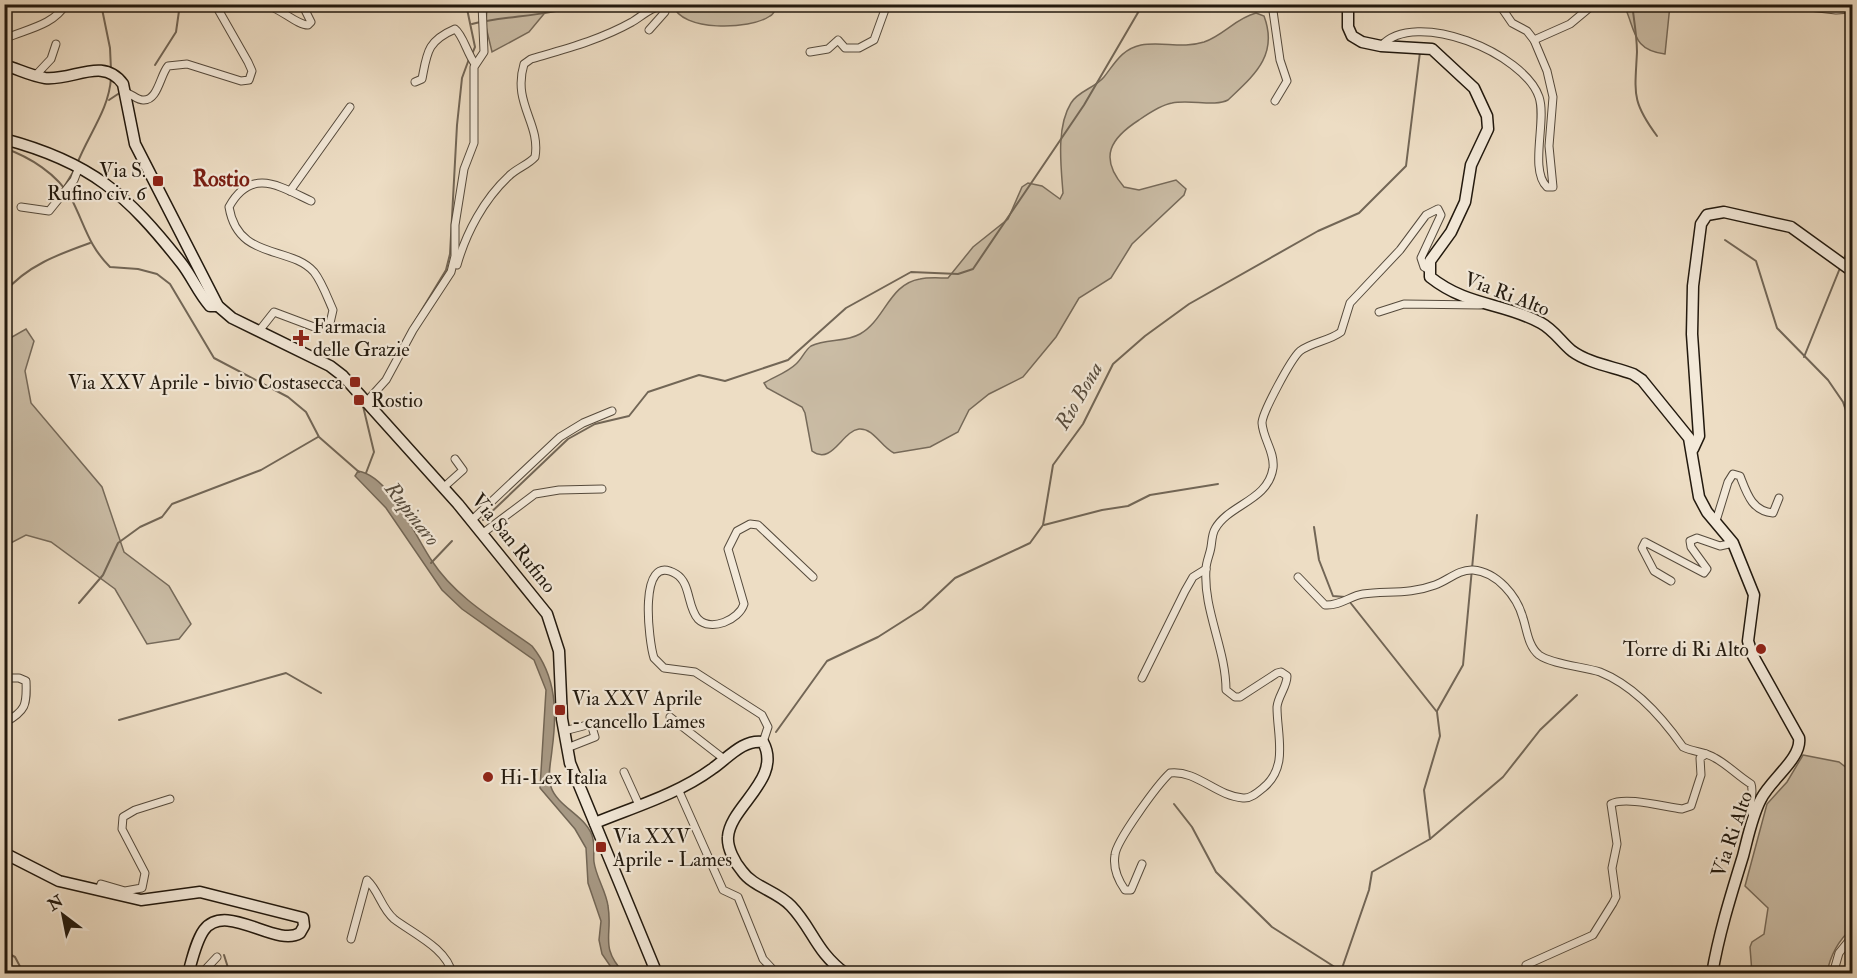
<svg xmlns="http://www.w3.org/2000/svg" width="1857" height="978" font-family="'IM FELL Double Pica',serif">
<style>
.green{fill:#cabca5;stroke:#766a5a;stroke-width:1.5}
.water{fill:#a89a86;stroke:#726656;stroke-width:1.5}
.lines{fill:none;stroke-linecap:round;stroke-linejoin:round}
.stream{stroke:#726656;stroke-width:2}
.street-casing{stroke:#554a3c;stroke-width:9}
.secondary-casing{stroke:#22190e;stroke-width:13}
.street{stroke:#f3e9d9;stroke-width:7}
.secondary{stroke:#f3e9d9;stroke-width:10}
.poi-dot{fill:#8f2418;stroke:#f3e9d9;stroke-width:2}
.labels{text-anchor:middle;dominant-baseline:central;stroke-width:4.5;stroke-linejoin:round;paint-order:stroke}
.poi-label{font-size:20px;fill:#22190e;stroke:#f3e9d9;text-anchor:start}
.street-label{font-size:20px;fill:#22190e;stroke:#f3e9d9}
.water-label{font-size:21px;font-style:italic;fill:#584d3e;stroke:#f3e9d9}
.quarter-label{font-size:22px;font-weight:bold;fill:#7a1f14;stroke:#f3e9d9}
</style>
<rect width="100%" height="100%" fill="#edddc4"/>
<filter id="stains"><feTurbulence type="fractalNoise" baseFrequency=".00333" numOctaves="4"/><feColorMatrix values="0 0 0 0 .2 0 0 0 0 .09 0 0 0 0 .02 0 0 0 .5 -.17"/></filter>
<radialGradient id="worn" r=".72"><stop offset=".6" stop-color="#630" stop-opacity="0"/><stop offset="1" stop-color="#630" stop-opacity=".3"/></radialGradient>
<g class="green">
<path d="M487,5H584L548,9L529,32L492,52L486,27Z"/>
<path d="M673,5V4L778,5C776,8 774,14 770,16C750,30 681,32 673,5Z"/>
<path d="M1624,5H1670L1665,54C1632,50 1636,31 1624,5Z"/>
<path d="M1256,13L1264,16C1279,56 1253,76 1228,100C1215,107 1189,99 1172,103C1161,105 1149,113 1139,120C1111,138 1098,157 1124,187L1139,190L1176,180L1186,189L1184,195L1132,244L1111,278L1079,298L1056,337L1023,377L989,394L969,410L958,432L930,447L894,453C881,447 874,428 859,429C842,431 832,466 812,451L805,413L802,407L767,388L764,383C774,377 788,372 796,364C802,359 805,350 811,346C827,338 844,343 860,334C885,320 889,284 920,279C928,277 939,278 948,278L973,247L1008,219L1022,187L1028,183L1042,186L1060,199L1063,193C1061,166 1056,127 1071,103C1078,91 1095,88 1104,77C1115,63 1122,49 1141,45C1162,41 1182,49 1204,42C1224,35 1236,18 1256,13Z"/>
<path d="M26,329L34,341L25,371L31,403L102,487L124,552L169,586L191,624L179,639L147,644L115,589L51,542L26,535L5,546V341Z"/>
<path d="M1803,755L1839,762L1852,772V928C1839,940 1830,956 1827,973H1752L1750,947L1752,942L1764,934L1768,908L1745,886L1767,804L1787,782Z"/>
</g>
<path class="water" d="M358,471C390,476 415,536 432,561C456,598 497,621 532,646C557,677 557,713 552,750C551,762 547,775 551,787C558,808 589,817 593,839C595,847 593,855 594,862C596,877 606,891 608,906C613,935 599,947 624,973H615L602,954L599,940L601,921L588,883L586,848L575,829L540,788L546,690L534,660L462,609L442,590L386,508L355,476Z"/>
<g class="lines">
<g class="stream">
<path d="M101,4L110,48L111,70"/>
<path d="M466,4L475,47L472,54"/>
<path d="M1632,4C1634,20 1637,37 1637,52C1635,93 1631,101 1657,136"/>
<path d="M472,24C507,15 547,17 581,4"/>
<path d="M155,65L176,32L180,4"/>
<path d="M109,100L121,92"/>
<path d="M4,148C30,157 57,174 71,198C85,225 88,245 110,267L138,269L157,274L170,284L214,358L288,397L306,412L319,437L359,472"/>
<path d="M77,164C88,135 109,110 111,78"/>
<path d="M64,187L75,169"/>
<path d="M1725,240L1756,261L1777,328L1828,380L1843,402L1852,428"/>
<path d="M1843,261L1852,241"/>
<path d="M4,293C26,266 59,254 90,243"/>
<path d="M412,326L446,270L450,254L457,125L462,78L469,59"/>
<path d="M1804,357L1840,268"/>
<path d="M363,406L374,452L366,473"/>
<path d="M483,520L568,439L595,424L629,416L648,392L699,375L725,381L788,360L846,308L911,272L958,274L973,269L1084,105L1143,4"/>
<path d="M1044,525L1102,510L1128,506L1150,495L1218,484"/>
<path d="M1314,527L1319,560L1333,596L1345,597"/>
<path d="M431,563L452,541"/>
<path d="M79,603L103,575L118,543L140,527L162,517L172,504L261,470L318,437"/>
<path d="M1437,711L1463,665L1477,515"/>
<path d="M119,720L286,673L321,693"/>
<path d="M776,732L827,661L878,637L922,609L955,578L1030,543L1043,525L1053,465L1083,424L1113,364L1145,336L1189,304L1318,231L1359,213L1406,166L1420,52"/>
<path d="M1174,804L1192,827L1216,872L1272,927L1341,971"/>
<path d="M1430,839L1503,777L1540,730L1577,695"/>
<path d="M4,951L15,957L24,974"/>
<path d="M224,955L230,974"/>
<path d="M1340,974L1369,890L1372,872L1430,839L1424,790L1440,736L1437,712L1349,601"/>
</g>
<defs>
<g id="street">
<path d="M264,4C280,8 297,25 308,25L311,22L302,4"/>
<path d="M1272,4L1280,60L1287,81L1275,101"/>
<path d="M1782,4L1836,10L1852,9"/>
<path d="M4,39C26,29 53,26 66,4"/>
<path d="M1534,40L1570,24L1594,4"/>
<path d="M1381,46C1415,8 1524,53 1539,97C1547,120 1529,170 1547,187H1553L1549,146L1553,97L1547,71L1534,40L1527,31L1512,23L1499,4"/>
<path d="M810,52L828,49L838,40L845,48H859L874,40L887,4"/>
<path d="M35,76L51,59L56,44"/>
<path d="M415,82L422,79C427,53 427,41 455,29C463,35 467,53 475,64"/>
<path d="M125,92C132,94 137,100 143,100C158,101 160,75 168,66L187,64L241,81L249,80L252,71L248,62L215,4"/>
<path d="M290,191L350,107"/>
<path d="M21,207L49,211L74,180L79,167"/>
<path d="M457,265C466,233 484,199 509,176C517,168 528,165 535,157C541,123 512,104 524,64L531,59C565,49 600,40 632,22C642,16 652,6 664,6L665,12L649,30"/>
<path d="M1379,312L1404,304L1481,305"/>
<path d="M259,331L274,312L314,327L330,323L333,310C328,299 322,282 314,272C290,245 238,261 229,207C251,167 279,186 311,201"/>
<path d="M367,401L386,380L413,330L451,272L455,256V225L464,169L474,143V67L484,52L482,4"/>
<path d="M444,487L463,470L455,459"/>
<path d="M472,520L560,437L583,423L612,411"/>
<path d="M1716,521L1728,482L1733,474L1740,476C1747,494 1752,511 1773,513L1779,498"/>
<path d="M483,533L535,494L559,490L602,489"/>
<path d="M1298,577L1325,605C1340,606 1350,596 1363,594C1388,591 1411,594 1435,585C1447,581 1459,569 1473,570C1497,572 1517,596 1523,618C1527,630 1528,646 1539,655C1551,664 1585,667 1600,672C1635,686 1662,717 1683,747C1694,752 1705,752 1715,758C1728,765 1738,776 1751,784C1755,795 1746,806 1754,817"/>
<path d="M1671,581L1654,571L1642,548L1645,542L1704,573L1707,569L1691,547L1690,541L1697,538L1720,546L1733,543"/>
<path d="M4,678H19L26,681C27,705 26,711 4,723"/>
<path d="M1142,678L1185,591L1193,577L1206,569"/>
<path d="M670,717L724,759"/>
<path d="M564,731L591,724L595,737L567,748"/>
<path d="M763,742L768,727L762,715L695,672L664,668L654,658C649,643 637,550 676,574C691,583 687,607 698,619C711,632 739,620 744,604L728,549L737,531L750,524L758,525L813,577"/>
<path d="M624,772L639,805"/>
<path d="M678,789L723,890L738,897L763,959L777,974"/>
<path d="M1142,864L1131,890H1125C1118,880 1113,867 1115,855C1116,841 1158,784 1170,773C1197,770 1216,796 1243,798C1250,799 1257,793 1263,788C1289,767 1277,736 1277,707C1278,696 1287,687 1287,676L1281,672L1277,673L1240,697H1235L1226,690C1226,649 1203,610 1206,569C1206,562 1210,554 1211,547C1212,541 1212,534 1215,529C1229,504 1268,501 1273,468C1275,452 1263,439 1262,423C1262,413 1291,359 1300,351C1312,342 1329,341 1341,332L1350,303L1400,250L1426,215L1438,209L1441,215L1421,258L1424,267L1429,270"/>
<path d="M99,890L101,884L125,891L142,888L145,873L122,829L123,817L135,810L170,799"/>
<path d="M351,939L367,880C379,891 381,908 394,919C412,933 448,949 452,974"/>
<path d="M1526,965L1593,935L1613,903L1616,897L1612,868L1617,844L1611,804C1625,796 1665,807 1682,809L1691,806L1701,775L1700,758L1706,754"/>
<path d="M4,970L11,974"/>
<path d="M201,974L217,957"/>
<path d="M1833,974L1839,953L1852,937"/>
</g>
<g id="secondary">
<path d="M1348,4V27L1352,36L1362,42L1381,46L1432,49L1474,88L1487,116L1488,129L1471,165L1465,202L1451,232L1430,261V277C1468,307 1502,302 1541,323C1554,330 1561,342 1572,351C1588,363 1614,367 1633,374L1642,380L1689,438L1699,497L1707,512L1733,543L1754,595L1748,641L1752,654L1799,738C1802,758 1771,779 1761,799C1752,816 1748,837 1743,856C1731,895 1719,933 1712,974"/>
<path d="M4,65C18,69 31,76 45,78C73,81 103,56 123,84L135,144L218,306L232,318L330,366L343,376L458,504L547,614L559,651L562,719L570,763L657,974"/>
<path d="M4,139C91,162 127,194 182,264C192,277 199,294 210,306H218"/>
<path d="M1693,449L1699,436L1692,334L1693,286L1701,224L1707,215L1724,212L1791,227L1852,271"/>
<path d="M595,823C634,807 678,794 712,769C728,758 743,739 763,742C783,779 730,806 728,837C727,848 735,863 742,871C753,887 777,891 791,906C813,929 815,951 846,974"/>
<path d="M4,853L59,881L141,900L200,892L303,918L304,926L300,933C276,948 226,901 204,930C196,941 192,960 188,974"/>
<path d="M32,974H45"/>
</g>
</defs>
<use href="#street" class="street-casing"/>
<use href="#secondary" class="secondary-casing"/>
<use href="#street" class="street"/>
<use href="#secondary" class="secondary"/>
</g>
<g class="poi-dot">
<rect x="152" y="175" width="12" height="12" rx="3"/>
<path d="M298 329h6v6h6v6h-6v6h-6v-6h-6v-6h6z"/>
<rect x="349" y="376" width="12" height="12" rx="3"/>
<rect x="353" y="394" width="12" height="12" rx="3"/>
<circle cx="1761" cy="649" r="6"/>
<rect x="554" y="704" width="12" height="12" rx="3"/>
<circle cx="488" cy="777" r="6"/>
<rect x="595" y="841" width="12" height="12" rx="3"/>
</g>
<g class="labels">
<g class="poi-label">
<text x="146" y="170" text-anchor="end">Via S.<tspan x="146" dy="23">Rufino civ. 6</tspan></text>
<text x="313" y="326">Farmacia<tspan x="313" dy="23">delle Grazie</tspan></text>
<text x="343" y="382" text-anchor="end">Via XXV Aprile - bivio Costasecca</text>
<text x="371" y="400">Rostio</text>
<text x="1749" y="649" text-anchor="end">Torre di Ri Alto</text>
<text x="572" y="698">Via XXV Aprile<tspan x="572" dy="23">- cancello Lames</tspan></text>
<text x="500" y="777">Hi-Lex Italia</text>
<text x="613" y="836">Via XXV<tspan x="613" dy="23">Aprile - Lames</tspan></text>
</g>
<g class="street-label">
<text transform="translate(1507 294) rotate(21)">Via Ri Alto</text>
<text transform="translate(514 543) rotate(51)">Via San Rufino</text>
<text transform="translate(1732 834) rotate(-71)">Via Ri Alto</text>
</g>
<g class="water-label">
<text transform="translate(1079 396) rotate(-60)">Rio Bona</text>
<text transform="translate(412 514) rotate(52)">Rupinaro</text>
</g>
<g class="quarter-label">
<text x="221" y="179">Rostio</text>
</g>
</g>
<rect width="1857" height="978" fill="none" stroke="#edddc4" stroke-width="24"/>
<rect x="6" y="6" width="1845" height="966" fill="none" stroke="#22190e" stroke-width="3"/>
<rect x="12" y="12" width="1833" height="954" fill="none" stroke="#22190e" stroke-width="1.5"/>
<g transform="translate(63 915) rotate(328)" stroke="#f3e9d9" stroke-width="4.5" paint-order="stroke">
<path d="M0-4.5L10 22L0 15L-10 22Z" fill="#22190e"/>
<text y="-9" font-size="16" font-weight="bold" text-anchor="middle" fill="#22190e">N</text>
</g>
<rect width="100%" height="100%" filter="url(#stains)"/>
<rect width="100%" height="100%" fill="url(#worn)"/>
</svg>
